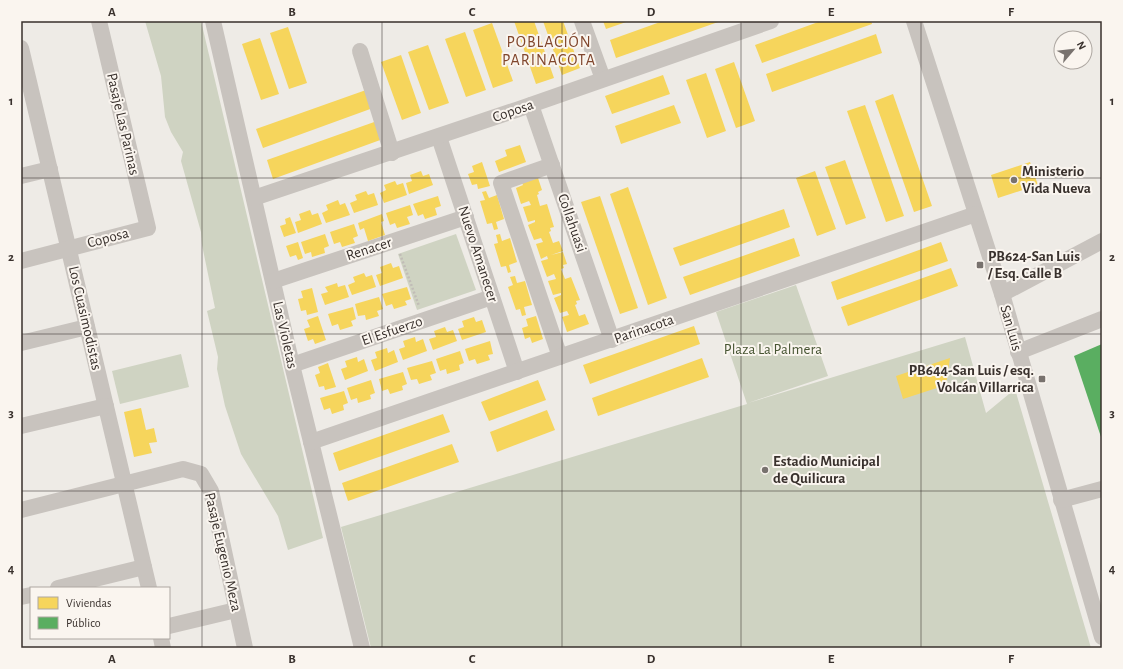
<svg xmlns="http://www.w3.org/2000/svg" width="1123" height="669" font-family="'Alegreya Sans',sans-serif">
<style>
.green{fill:#cfd3c2}
.homes{fill:#f6d55c}
.public{fill:#5aae61}
.lines{fill:none;stroke-linecap:round;stroke-linejoin:round}
.path{stroke:#c1bcb7;stroke-width:2.5;stroke-dasharray:2 2;stroke-linecap:butt}
.minor{stroke:#c8c3be;stroke-width:16}
.grid{fill:none;stroke:#39312d;stroke-width:1;stroke-opacity:0.55}
.poi-dot{fill:#78726e;stroke:#faf5ef;stroke-width:1.5}
.labels{text-anchor:middle;dominant-baseline:central;stroke-width:4;stroke-linejoin:round;paint-order:stroke}
.street-label{font-size:15px;fill:#39312d;stroke:#faf5ef}
.poi-label{font-size:15px;font-weight:bold;fill:#39312d;stroke:#faf5ef;text-anchor:start}
.park-label{font-size:15px;fill:#475533;stroke:#faf5ef}
.neighbourhood-label{font-size:16px;letter-spacing:1px;fill:#80462d;stroke:#faf5ef}
.neatline{fill:none;stroke:#39312d;stroke-width:1.5}
.grid-label{font-size:13px;text-anchor:middle;font-weight:bold;fill:#39312d}
</style>
<rect width="100%" height="100%" fill="#eeebe6"/>
<g class="green">
<path d="M145,21H201L323,538L288,550L278,516L241,454L225,406L217,369L218,357L207,311L215,308L202,245L201,232L181,161L183,152L171,132L165,117L161,76Z"/>
<path d="M456,234L476,290L417,310L398,254Z"/>
<path d="M796,285L828,376L748,403L965,337L986,413L1015,389L1091,648H371L341,527L747,404L716,312Z"/>
<path d="M181,354L189,387L120,404L112,371Z"/>
</g>
<g class="homes">
<path d="M514,21H534L554,78L536,84Z"/>
<path d="M543,21H563L580,68L562,75Z"/>
<path d="M603,21H629L606,29Z"/>
<path d="M663,21H721L616,58L610,40Z"/>
<path d="M821,21H871L872,24L762,63L755,45Z"/>
<path d="M492,23L513,81L493,88L473,30Z"/>
<path d="M288,27L307,83L289,89L270,33Z"/>
<path d="M465,32L486,90L466,97L445,39Z"/>
<path d="M876,34L882,53L772,92L766,74Z"/>
<path d="M260,38L279,94L261,100L242,44Z"/>
<path d="M428,45L449,103L429,110L408,52Z"/>
<path d="M401,55L421,113L402,120L381,62Z"/>
<path d="M734,62L755,121L736,128L715,69Z"/>
<path d="M706,73L726,131L707,138L686,80Z"/>
<path d="M663,75L670,94L612,114L605,96Z"/>
<path d="M366,90L373,108L263,148L256,129Z"/>
<path d="M893,94L932,206L914,212L875,101Z"/>
<path d="M674,105L681,123L621,144L615,126Z"/>
<path d="M865,105L904,216L886,222L847,111Z"/>
<path d="M377,121L383,139L273,179L267,160Z"/>
<path d="M520,145L526,162L499,172L495,161L507,156L505,150Z"/>
<path d="M845,160L866,218L846,225L825,167Z"/>
<path d="M482,162L490,186L478,189L477,184L472,185L468,174L474,172L472,166Z"/>
<path d="M1030,162L1038,185L998,198L991,175Z"/>
<path d="M421,171L423,176L429,174L433,185L409,194L406,183L412,181L410,175Z"/>
<path d="M815,171L836,229L817,236L796,178Z"/>
<path d="M538,178L542,190L538,192L539,194L537,195L540,206L547,204L554,227L550,228L551,231L549,232L553,243L559,241L563,251L551,255L563,252L567,264L563,265L564,268L561,269L565,279L571,277L580,300L576,301L577,304L575,305L579,316L585,314L589,324L567,332L562,317L569,315L567,311L560,313L554,298L561,295V293L553,295L548,281L556,279L554,274L547,277L541,261L548,259L547,256L541,259L536,244L543,242L541,238L534,240L528,225L535,222V220L528,222L523,207L531,205L529,201L521,204L516,188L523,185L522,183Z"/>
<path d="M395,181L397,185L403,183L407,195L384,203L380,193L386,190L384,185Z"/>
<path d="M628,187L667,298L648,305L610,194Z"/>
<path d="M366,191L368,195L374,193L378,205L354,213L350,203L357,200L355,195Z"/>
<path d="M486,191L489,198L497,195L504,219L496,222L498,229L494,230L492,223L487,224L480,201L485,200L482,192Z"/>
<path d="M438,196L441,206L435,208L437,215L425,219L423,214L418,216L413,204Z"/>
<path d="M600,196L638,308L620,314L581,202Z"/>
<path d="M338,200L340,205L345,203L350,215L326,223L322,213L328,210L326,205Z"/>
<path d="M410,205L413,215L407,217L410,224L397,228L395,223L390,225L386,213Z"/>
<path d="M784,209L790,227L680,266L673,248Z"/>
<path d="M310,210L312,215L318,213L322,224L298,233L295,222L301,220L299,214Z"/>
<path d="M382,214L384,221L381,222L385,235L368,241L364,228L360,230L358,223Z"/>
<path d="M290,217L296,233L284,237L280,226L286,224L285,219Z"/>
<path d="M354,224L358,236L353,238L355,243L342,247L340,242L334,244L330,232Z"/>
<path d="M325,234L329,246L324,248L325,253L312,257L311,252L305,254L301,242Z"/>
<path d="M500,234L502,241L510,238L517,262L509,265L511,272L508,273L506,266L501,267L494,244L498,243L496,235Z"/>
<path d="M794,238L800,256L690,295L683,277Z"/>
<path d="M298,242L303,258L298,260L296,255L290,257L286,246Z"/>
<path d="M941,242L948,261L837,300L831,282Z"/>
<path d="M391,263L393,268L399,266L403,278L380,286L376,275L382,273L380,267Z"/>
<path d="M951,268L958,286L848,326L841,307Z"/>
<path d="M364,273L366,277L372,275L376,287L352,295L348,285L355,282L353,277Z"/>
<path d="M515,276L517,283L525,281L532,305L524,307L526,315L522,316L520,309L516,310L508,287L513,285L510,277Z"/>
<path d="M337,283L338,287L345,285L349,297L325,305L321,294L328,292L325,287Z"/>
<path d="M407,287L411,299L405,301L407,305L394,309L392,304L386,306L382,294Z"/>
<path d="M312,288L318,312L307,315L306,310L301,311L298,299L303,298L301,291Z"/>
<path d="M379,297L383,309L377,311L379,316L366,320L365,315L358,316L355,304Z"/>
<path d="M353,307L356,319L351,321L353,326L340,330L338,324L332,326L328,314Z"/>
<path d="M318,316L326,340L315,344L313,339L308,341L304,329L310,327L307,320Z"/>
<path d="M536,316L543,339L532,343L530,337L525,339L522,328L528,326L526,319Z"/>
<path d="M474,317L476,322L482,320L486,332L462,340L458,329L464,327L462,321Z"/>
<path d="M694,326L700,344L590,384L583,365Z"/>
<path d="M445,327L447,332L453,330L457,341L433,350L429,339L436,337L434,331Z"/>
<path d="M415,337L416,342L423,339L427,351L403,360L399,349L405,347L403,341Z"/>
<path d="M490,341L493,354L488,355L490,360L477,364L475,359L469,361L465,349Z"/>
<path d="M387,348L388,353L394,350L398,362L375,371L371,360L377,358L375,352Z"/>
<path d="M460,351L464,363L459,365L460,370L447,374L446,369L440,371L436,359Z"/>
<path d="M357,357L358,362L364,359L368,371L345,380L341,369L347,367L345,361Z"/>
<path d="M702,358L709,377L598,416L592,398Z"/>
<path d="M950,358L946,385L903,399L896,376Z"/>
<path d="M432,361L436,373L430,375L432,380L419,384L417,379L411,380L407,368Z"/>
<path d="M328,363L336,387L325,390L324,386L319,387L315,375L320,373L318,367Z"/>
<path d="M403,372L407,384L402,386L403,390L390,394L388,389L382,391L379,379Z"/>
<path d="M371,380L375,393L370,395L371,399L358,403L357,398L351,400L347,388Z"/>
<path d="M538,380L546,400L489,421L481,402Z"/>
<path d="M344,391L348,403L343,405L344,410L332,414L330,408L324,410L320,398Z"/>
<path d="M141,408L146,430L154,428L157,442L149,443L152,453L134,457L124,412Z"/>
<path d="M547,410L555,430L497,452L490,432Z"/>
<path d="M443,414L450,432L339,471L333,453Z"/>
<path d="M452,444L459,462L348,501L342,483Z"/>
</g>
<path class="public" d="M1102,344V440L1074,356Z"/>
<g class="lines">
<path class="path" d="M400,254L419,306"/>
<g class="minor">
<path d="M213,21L292,365L362,648"/>
<path d="M582,21L603,79"/>
<path d="M914,21L1002,294L1102,637"/>
<path d="M21,48L149,588"/>
<path d="M360,51L392,153"/>
<path d="M531,105L612,340"/>
<path d="M439,137L517,372"/>
<path d="M552,165L501,183L560,357"/>
<path d="M21,176L50,169"/>
<path d="M254,198L519,109L771,21"/>
<path d="M21,261L148,228L99,21"/>
<path d="M273,281L466,217"/>
<path d="M1002,294L1102,241"/>
<path d="M21,343L87,327"/>
<path d="M1018,352L1102,319"/>
<path d="M292,365L492,297"/>
<path d="M21,426L106,406"/>
<path d="M311,442L976,214"/>
<path d="M1061,500L1102,489"/>
<path d="M21,510L183,469L201,474L211,491L245,648"/>
<path d="M58,588L144,567"/>
<path d="M21,597L31,595"/>
<path d="M169,626L236,610"/>
<path d="M161,638L163,648"/>
</g>
</g>
<path class="grid" d="M202,21V648M382,21V648M562,21V648M741,21V648M921,21V648M21,178H1102M21,334H1102M21,491H1102"/>
<g class="poi-dot">
<circle cx="1014" cy="180" r="4"/>
<rect x="976" y="261" width="8" height="8" rx="2"/>
<rect x="1038" y="375" width="8" height="8" rx="2"/>
<circle cx="765" cy="470" r="4"/>
</g>
<g class="labels">
<g class="street-label">
<text transform="translate(513 111) rotate(-19)">Coposa</text>
<text transform="translate(123 124) rotate(77)">Pasaje Las Parinas</text>
<text transform="translate(572 223) rotate(71)">Collahuasi</text>
<text transform="translate(108 238) rotate(-15)">Coposa</text>
<text transform="translate(369 249) rotate(-18)">Renacer</text>
<text transform="translate(478 254) rotate(72)">Nuevo Amanecer</text>
<text transform="translate(85 318) rotate(77)">Los Cuasimodistas</text>
<text transform="translate(1011 328) rotate(74)">San Luis</text>
<text transform="translate(644 329) rotate(-19)">Parinacota</text>
<text transform="translate(392 331) rotate(-19)">El Esfuerzo</text>
<text transform="translate(285 335) rotate(77)">Las Violetas</text>
<text transform="translate(223 552) rotate(77)">Pasaje Eugenio Meza</text>
</g>
<g class="poi-label">
<text x="1022" y="171">Ministerio<tspan x="1022" dy="17">Vida Nueva</tspan></text>
<text x="988" y="256">PB624-San Luis<tspan x="988" dy="17">/ Esq. Calle B</tspan></text>
<text x="1034" y="370" text-anchor="end">PB644-San Luis / esq.<tspan x="1034" dy="17">Volcán Villarrica</tspan></text>
<text x="773" y="461">Estadio Municipal<tspan x="773" dy="17">de Quilicura</tspan></text>
</g>
<g class="park-label">
<text x="773" y="349">Plaza La Palmera</text>
</g>
<g class="neighbourhood-label">
<text x="549" y="42">POBLACIÓN<tspan x="549" dy="18">PARINACOTA</tspan></text>
</g>
</g>
<rect width="1123" height="669" fill="none" stroke="#faf5ef" stroke-width="44"/>
<rect x="30" y="587" width="140" height="52" fill="#faf5ef" stroke="#ada7a1"/>
<rect x="38" y="597" width="20" height="12" fill="#f6d55c" stroke="#ada7a1"/>
<text x="66" y="607" font-size="12" fill="#39312d">Viviendas</text>
<rect x="38" y="617" width="20" height="12" fill="#5aae61" stroke="#ada7a1"/>
<text x="66" y="627" font-size="12" fill="#39312d">Público</text>
<g transform="translate(1073 50) rotate(62)"><circle r="19" fill="#faf5ef" stroke="#ada7a1"/>
<path d="M0-3L7 15L0 10L-7 15Z" fill="#78726e"/>
<text y="-6" font-size="11" font-weight="bold" text-anchor="middle" fill="#39312d">N</text>
</g>
<rect x="22" y="22" width="1079" height="625" class="neatline"/>
<g class="grid-label">
<text x="112" y="16">A</text>
<text x="292" y="16">B</text>
<text x="472" y="16">C</text>
<text x="651" y="16">D</text>
<text x="831" y="16">E</text>
<text x="1011" y="16">F</text>
<text x="11" y="105">1</text>
<text x="1112" y="105">1</text>
<text x="11" y="261">2</text>
<text x="1112" y="261">2</text>
<text x="11" y="417">3</text>
<text x="1112" y="417">3</text>
<text x="11" y="573">4</text>
<text x="1112" y="573">4</text>
<text x="112" y="663">A</text>
<text x="292" y="663">B</text>
<text x="472" y="663">C</text>
<text x="651" y="663">D</text>
<text x="831" y="663">E</text>
<text x="1011" y="663">F</text>
</g>
</svg>
